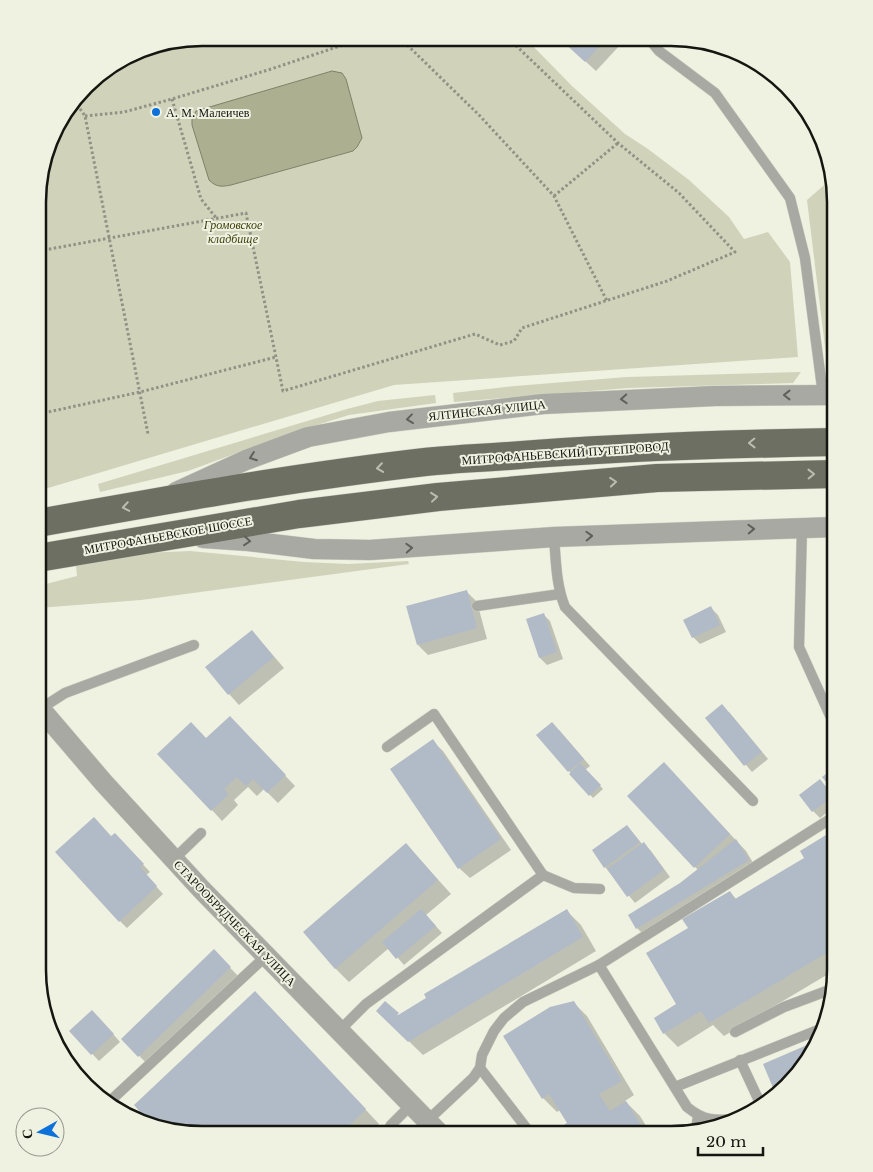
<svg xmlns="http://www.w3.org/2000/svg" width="873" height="1172" font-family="'Libre Baskerville',serif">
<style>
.green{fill:#d0d3ba}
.water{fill:#acaf90;stroke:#7f816a}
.shadow{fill:#0003}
.building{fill:#b1bbc7}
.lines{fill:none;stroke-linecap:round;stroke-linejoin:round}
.service-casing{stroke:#cccec0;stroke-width:11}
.minor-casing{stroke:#cccec0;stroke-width:21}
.primary-casing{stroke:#cccec0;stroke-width:29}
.path{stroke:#909286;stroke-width:3;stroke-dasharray:2.5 2.5;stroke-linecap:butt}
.service{stroke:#a8a9a2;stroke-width:10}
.minor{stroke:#a8a9a2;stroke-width:20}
.primary{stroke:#6d6f63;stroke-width:28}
.oneway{stroke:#5e6059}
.oneway2{stroke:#bbbdaf}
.poi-dot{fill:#0c71d9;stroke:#eff1e1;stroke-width:2}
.labels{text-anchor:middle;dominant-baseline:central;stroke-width:4;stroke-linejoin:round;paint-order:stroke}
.poi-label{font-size:12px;fill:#151610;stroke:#eff1e1;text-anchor:start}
.park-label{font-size:12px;font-style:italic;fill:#40430e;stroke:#eff1e1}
.street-label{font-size:12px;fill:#151610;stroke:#eff1e1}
.rim{fill:none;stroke:#151610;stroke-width:2.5}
</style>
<rect width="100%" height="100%" fill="#eff1e1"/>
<g class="green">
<path d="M202,38H525L572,86L625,134L648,149L689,180L729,217L744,239L768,232L790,262L798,357L394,385L38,491L39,181L59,120L94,78L149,46Z"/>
<path d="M830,180L835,202V355H826L807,200Z"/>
<path d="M801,372L793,383L628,388L454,402L453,393L515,386L627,377Z"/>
<path d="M435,395L436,403L349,415L291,433L188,471L100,492L98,484L347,409L378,401Z"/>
<path d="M190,551L304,562L348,564L408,561L409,564L141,600L38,608V586L77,576L76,566L144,553Z"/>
</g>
<path class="water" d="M332,71L342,73L346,79L362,138L357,147L353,151L231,185C221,187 216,187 209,180L192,125V119L196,111Z"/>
<g class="shadow">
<path d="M561,39H617L621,44L596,71Z"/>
<path d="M467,592L477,602L487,639L428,655L418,645Z"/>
<path d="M711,608L718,615L726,632L700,644L693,637Z"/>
<path d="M543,614L550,621L563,659L547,665L540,658L527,620Z"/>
<path d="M252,631L284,668L239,705L229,694Z"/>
<path d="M729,712L768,759L752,772L706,718Z"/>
<path d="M240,728L295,786L278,803L264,789L257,796L248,787L234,800L238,805L222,821L212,810L207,740Z"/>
<path d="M559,730L590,766L585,770L603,789L593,798L538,736Z"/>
<path d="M432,741L443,751L511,850L470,878L459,868Z"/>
<path d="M674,774L746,851L758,871L647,938L637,928L680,884L698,870L629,796Z"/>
<path d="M820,780L835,798V806L820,818L813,811Z"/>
<path d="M627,826L643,845L644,844L651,851L670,877L635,903L605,867Z"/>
<path d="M826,837L832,843L835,842V970L724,1036L713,1025L678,1047L664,1033L677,1005L689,928L730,892L737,900L806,858Z"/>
<path d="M121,841L150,872L146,875L163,894L127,928L120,921Z"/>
<path d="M406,844L451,894L426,915L442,933L404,965L389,948L349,982L335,968Z"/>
<path d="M567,911L581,925L596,951L423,1055L378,1011L385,1002L399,1016Z"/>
<path d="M214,951L240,978L149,1066L123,1039Z"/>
<path d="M573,1002L587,1016L634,1095L625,1101L640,1116L651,1134H551L569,1123L560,1110L557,1112L543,1098Z"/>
<path d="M269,1006L379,1124L369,1134L181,1133L150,1122Z"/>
<path d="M99,1018L120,1042L99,1061L71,1031Z"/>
<path d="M814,1044L808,1061L776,1089L765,1065Z"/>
</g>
<g class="building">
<path d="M560,39H606L585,62Z"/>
<path d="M467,590L477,628L417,645L406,606Z"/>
<path d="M711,606L720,625L692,638L683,620Z"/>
<path d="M544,613L557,652L539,658L526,619Z"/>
<path d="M252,630L274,657L228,695L205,667Z"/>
<path d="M722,704L762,752L744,766L705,718Z"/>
<path d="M230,716L286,775L267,793L253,779L246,786L237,777L224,789L229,794L211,811L157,754L191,722L206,738Z"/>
<path d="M552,722L584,759L568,772L536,735Z"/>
<path d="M433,739L501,839L458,869L390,769Z"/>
<path d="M664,762L730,834L694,868L627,796Z"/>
<path d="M580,763L601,785L589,796L569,774Z"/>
<path d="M835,767V793L822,777Z"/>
<path d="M820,779L833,796L812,812L799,795Z"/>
<path d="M94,817L111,836L115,833L144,864L140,867L157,886L119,922L55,852Z"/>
<path d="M627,825L640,842L604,868L592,850Z"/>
<path d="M826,835L831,843L835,840V948L709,1023L701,1011L663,1034L654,1018L676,1004L646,953L688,928L682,919L730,891L735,899L804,858L800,851Z"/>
<path d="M736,839L749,860L636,929L628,915L680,883Z"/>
<path d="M644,842L664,870L627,897L607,869Z"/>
<path d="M406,843L438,880L335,969L303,932Z"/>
<path d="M421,909L436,926L396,959L382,942Z"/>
<path d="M567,909L583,937L408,1042L376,1011L385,1001L399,1013L395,1017L426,998L424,994Z"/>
<path d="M214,949L231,967L138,1057L121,1039Z"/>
<path d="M255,991L366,1109L341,1134L181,1133L148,1121L134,1105Z"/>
<path d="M574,1001L622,1081L599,1094L610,1111L626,1101L643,1128L633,1134H549L567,1123L549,1094L542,1099L503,1036L550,1007Z"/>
<path d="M92,1010L114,1034L91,1055L69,1031Z"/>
<path d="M814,1042L808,1061L774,1090L763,1064Z"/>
</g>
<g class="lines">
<defs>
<g id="service">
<path d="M649,39L659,51L715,93L790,198L805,258L823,395"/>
<path d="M802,527L799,647L832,720"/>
<path d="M554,537C556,561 556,585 565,607L753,801"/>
<path d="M477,606L560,594"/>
<path d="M40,709L65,693L194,645"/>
<path d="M174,859L201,833"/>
<path d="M543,875L574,888L600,889"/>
<path d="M599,965L687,1107C704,1121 715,1121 736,1119"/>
<path d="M339,1031L366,1004L543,875L434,714L387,747"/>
<path d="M735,1032L784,1007L832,989"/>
<path d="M740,1060L760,1103"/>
<path d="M480,1068L531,1134"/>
<path d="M675,1087L818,1030"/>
<path d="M108,1103L266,956"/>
<path d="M427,1121L473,1078L480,1068L482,1055L494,1031L504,1018L523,1002L599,965L835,816"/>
<path d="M696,1129L698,1116"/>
<path d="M386,1134L391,1125L411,1105"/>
</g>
<g id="minor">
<path d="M176,492L246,460L308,437L389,422L543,404L715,396L835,395"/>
<path d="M203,538L248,541L314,549L370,550L554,537L835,527"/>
<path d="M38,706L103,782L202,890L440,1134"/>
</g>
<g id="primary">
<path d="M38,523C166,500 295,477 425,462C453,459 481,458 509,456C618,447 726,444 835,442"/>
<path d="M38,558L299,514L438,497L657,478L835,474"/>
</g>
</defs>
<use href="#service" class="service-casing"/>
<use href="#minor" class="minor-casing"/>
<use href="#primary" class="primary-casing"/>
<g class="path">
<path d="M400,38L479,115L554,196L607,301"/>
<path d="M172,99L201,199L217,219"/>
<path d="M73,103H76L85,116L148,434"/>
<path d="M85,116L124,112L172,99L268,70L364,38"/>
<path d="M554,196L618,143"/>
<path d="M39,251L246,213L283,391L475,334L500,345L514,341L522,328L667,281L735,252L679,193L618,143L508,38"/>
<path d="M39,414L140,392L276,357"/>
</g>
<use href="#service" class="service"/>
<use href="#minor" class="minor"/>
<use href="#primary" class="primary"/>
</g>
<defs><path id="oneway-chevron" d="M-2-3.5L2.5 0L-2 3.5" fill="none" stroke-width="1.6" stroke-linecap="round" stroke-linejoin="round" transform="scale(1.25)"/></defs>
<g class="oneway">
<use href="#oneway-chevron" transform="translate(787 395) rotate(180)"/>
<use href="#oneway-chevron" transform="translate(624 399) rotate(177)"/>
<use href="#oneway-chevron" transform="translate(410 419) rotate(173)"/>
<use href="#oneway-chevron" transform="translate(253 457) rotate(160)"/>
<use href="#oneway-chevron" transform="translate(751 529) rotate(-2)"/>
<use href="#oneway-chevron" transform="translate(589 536) rotate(-2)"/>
<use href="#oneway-chevron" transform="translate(247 541) rotate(5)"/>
<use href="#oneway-chevron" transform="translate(409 548) rotate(-3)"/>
</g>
<g class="oneway2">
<use href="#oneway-chevron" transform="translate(752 443) rotate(179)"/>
<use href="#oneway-chevron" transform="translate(380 468) rotate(172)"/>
<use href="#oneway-chevron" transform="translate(811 474) rotate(-1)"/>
<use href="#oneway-chevron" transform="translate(613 482) rotate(-5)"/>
<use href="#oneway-chevron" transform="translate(434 497) rotate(-6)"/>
<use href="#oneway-chevron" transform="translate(126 507) rotate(170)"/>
</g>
<circle class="poi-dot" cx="156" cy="112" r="5"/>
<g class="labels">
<g class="poi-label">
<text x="166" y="112">А. М. Малеичев</text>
</g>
<g class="park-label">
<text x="233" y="224">Громовское<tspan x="233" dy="14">кладбище</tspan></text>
</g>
<g class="street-label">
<text transform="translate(487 410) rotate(-6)">ЯЛТИНСКАЯ УЛИЦА</text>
<text transform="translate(565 453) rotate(-4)">МИТРОФАНЬЕВСКИЙ ПУТЕПРОВОД</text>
<text transform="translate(168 535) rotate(-10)">МИТРОФАНЬЕВСКОЕ ШОССЕ</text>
<text transform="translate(235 923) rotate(46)">СТАРООБРЯДЧЕСКАЯ УЛИЦА</text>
</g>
</g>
<path d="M0 0H873V1172H0ZM202 46H671A156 156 0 0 1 827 202V970A156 156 0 0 1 671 1126H202A156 156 0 0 1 46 970V202A156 156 0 0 1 202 46Z" fill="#eff1e1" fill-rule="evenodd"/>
<path class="rim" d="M202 46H671A156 156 0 0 1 827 202V970A156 156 0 0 1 671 1126H202A156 156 0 0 1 46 970V202A156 156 0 0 1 202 46Z"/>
<g transform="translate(40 1132) rotate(262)"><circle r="24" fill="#eff1e1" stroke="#98998d"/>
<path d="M0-4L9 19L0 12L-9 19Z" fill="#0c71d9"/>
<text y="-8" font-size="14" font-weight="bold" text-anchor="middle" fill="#151610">С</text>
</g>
<path d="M698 1147v8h65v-8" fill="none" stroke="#151610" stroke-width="2.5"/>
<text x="706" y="1147" font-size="15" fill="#151610" stroke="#eff1e1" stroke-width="4" paint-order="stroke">20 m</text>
</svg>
